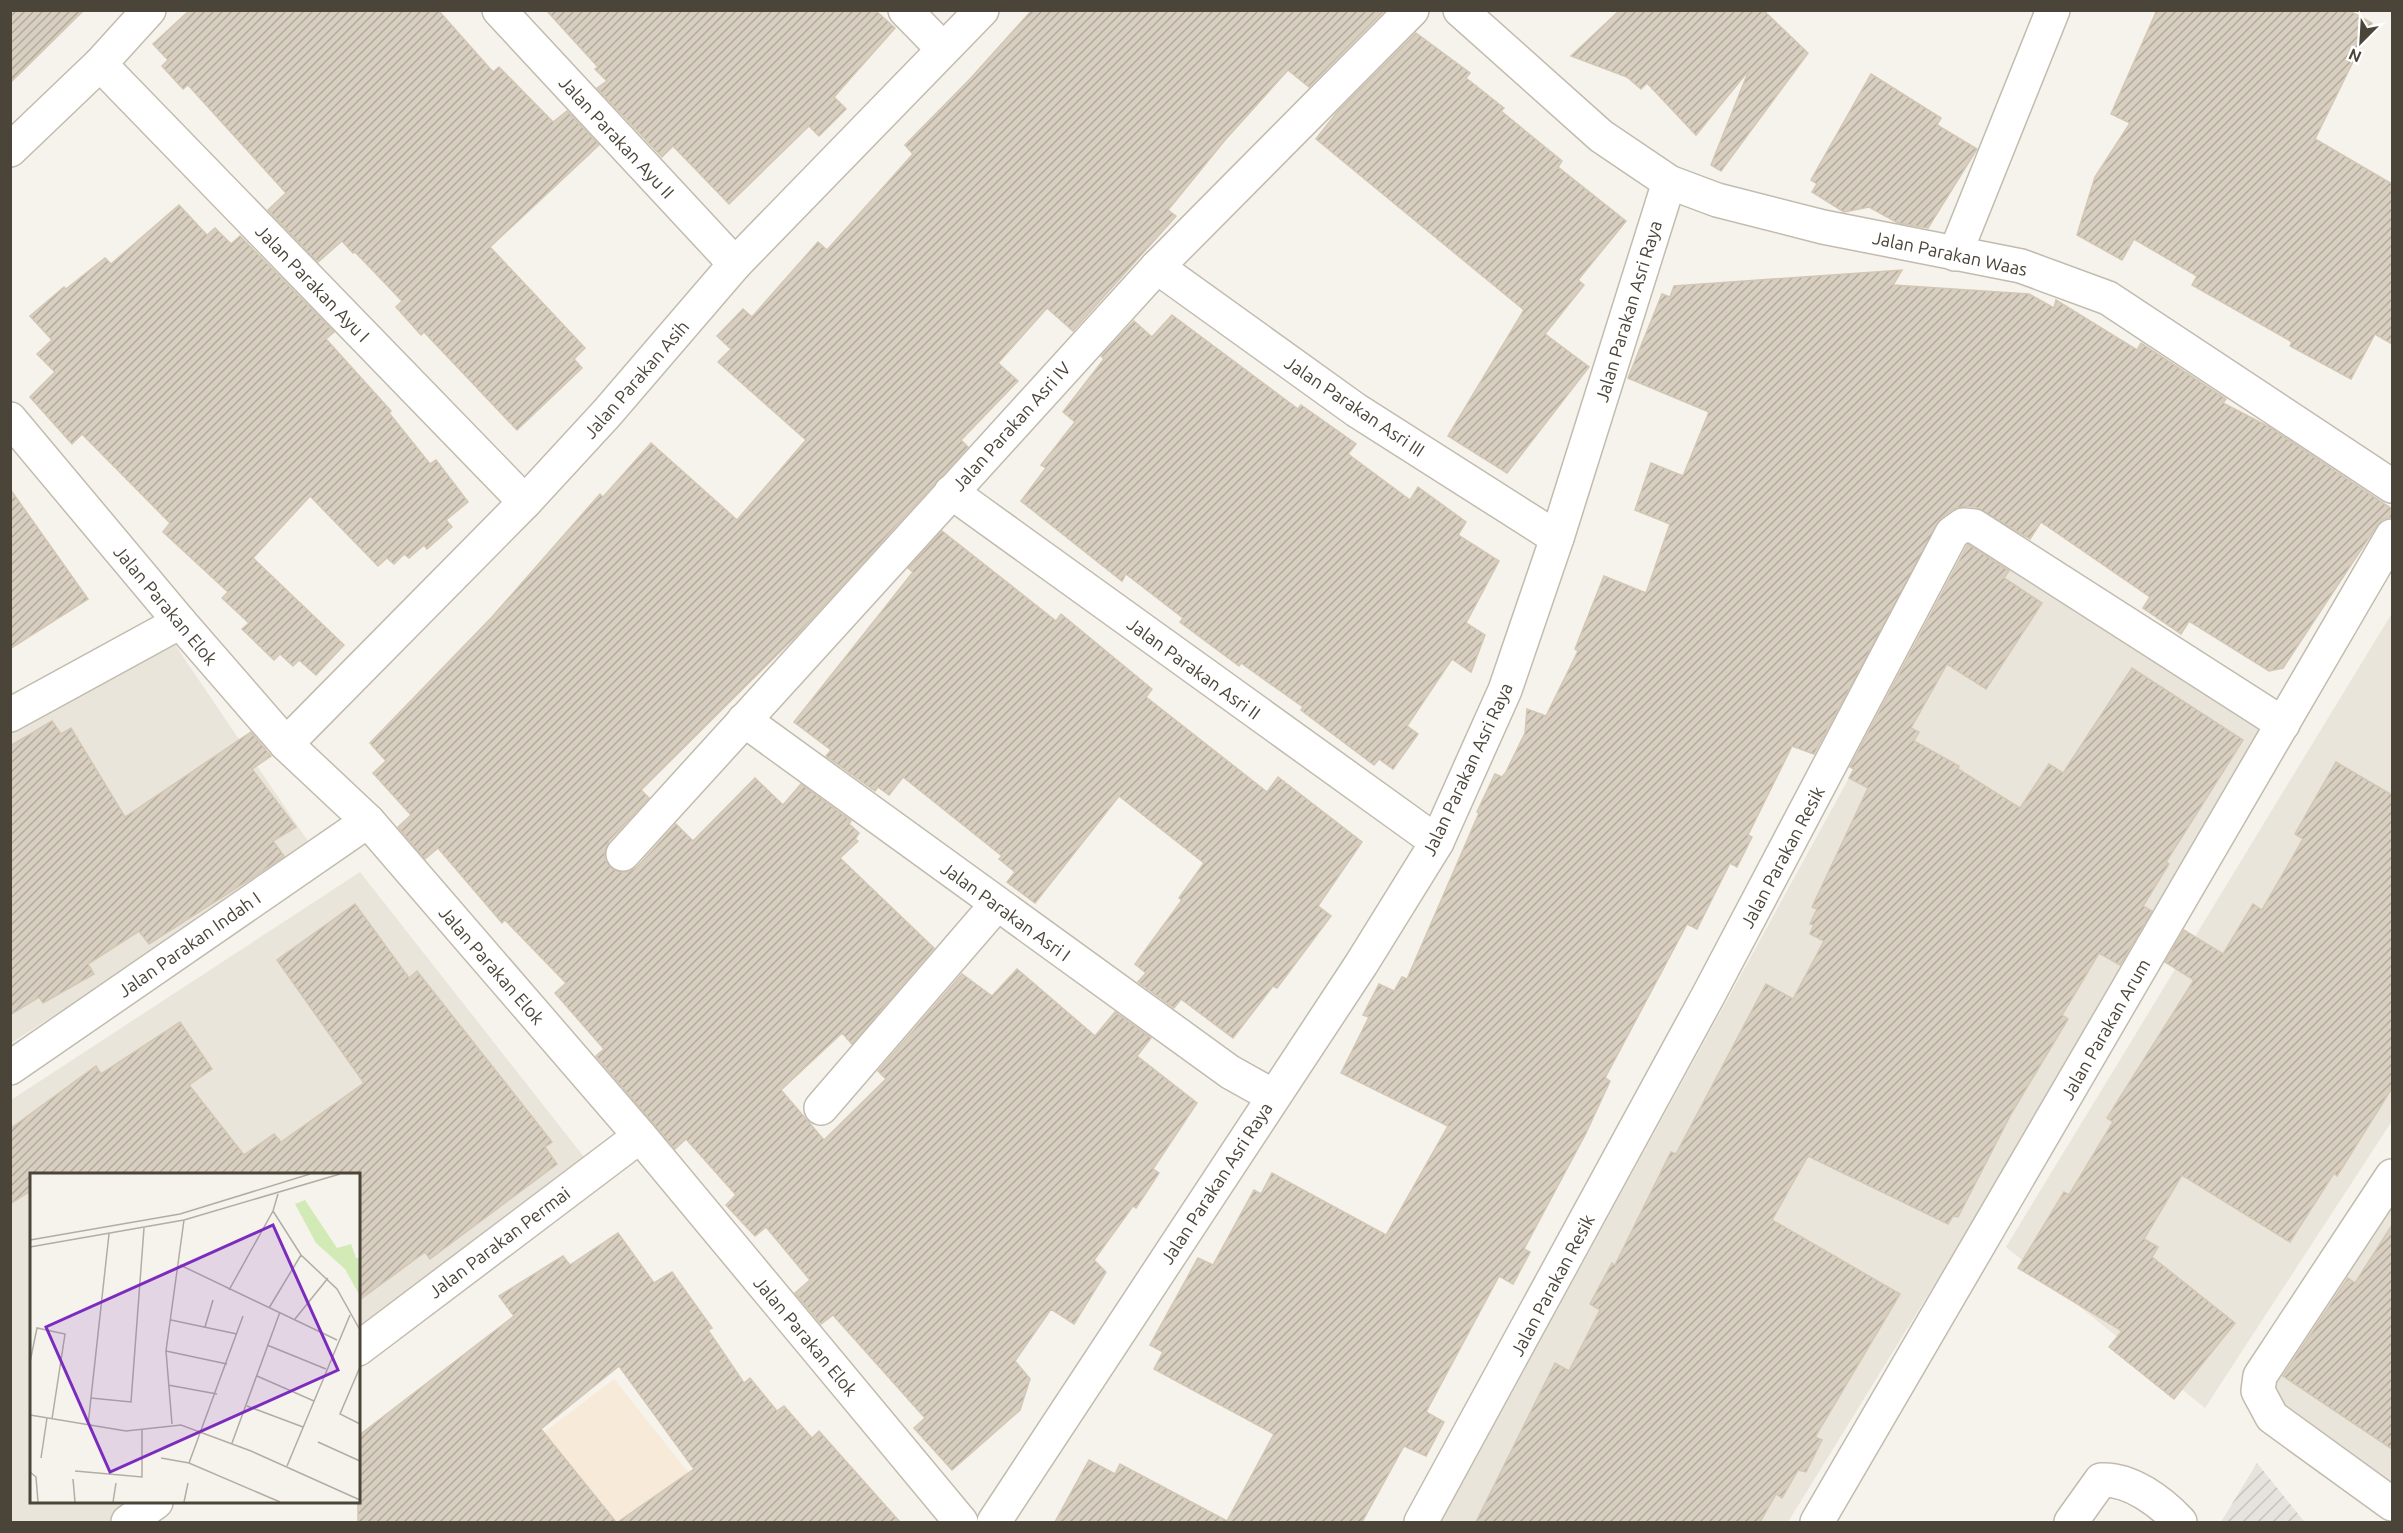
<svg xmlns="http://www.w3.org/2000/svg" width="2403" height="1533" font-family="Ubuntu,sans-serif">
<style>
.residential{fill:#eae5da}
.commercial{fill:#f7ead8}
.industrial{fill:url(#industrial-furrows)}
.building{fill:url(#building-hatch);stroke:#d3c7b4;stroke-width:1.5}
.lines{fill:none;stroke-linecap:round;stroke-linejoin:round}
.minor-casing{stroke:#c2bbae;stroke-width:36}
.minor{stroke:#fff;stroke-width:33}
.labels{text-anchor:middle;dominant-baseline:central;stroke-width:4.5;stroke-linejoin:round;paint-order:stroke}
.street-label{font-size:18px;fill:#4b4439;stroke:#fff}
.inset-road{fill:none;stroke:#b2ada4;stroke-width:1.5}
.view{fill:#7b2cbf;fill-opacity:0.15;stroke:#7b2cbf;stroke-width:3}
.inset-edge{fill:none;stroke:#4b4439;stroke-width:3}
</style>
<defs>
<pattern id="industrial-furrows" width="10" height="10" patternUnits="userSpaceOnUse" patternTransform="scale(1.5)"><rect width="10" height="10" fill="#e6e2dd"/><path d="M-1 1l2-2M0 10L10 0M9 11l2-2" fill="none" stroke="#c7c3be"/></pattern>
<pattern id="building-hatch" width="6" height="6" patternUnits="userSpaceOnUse" patternTransform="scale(1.5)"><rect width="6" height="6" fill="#d8cfc1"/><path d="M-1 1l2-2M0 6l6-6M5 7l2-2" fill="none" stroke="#b1aa9e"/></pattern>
</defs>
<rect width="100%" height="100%" fill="#f6f3ec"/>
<g class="residential">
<path d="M1975,548L2272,737L1788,1522H1441Z"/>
<path d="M2392,613V1121L2205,1408L2006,1247Z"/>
<path d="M161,624L314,850L11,1043V718Z"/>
<path d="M360,872L591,1166L359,1341L358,1174H32V1502H144L116,1522H11V1100Z"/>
<path d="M2392,1188V1493L2256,1395Z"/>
</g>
<path class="commercial" d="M614,1379L728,1522H426Z"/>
<path class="industrial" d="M2257,1463L2303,1520L2305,1522H2221Z"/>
<g class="building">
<path d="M10,10H84L10,83Z"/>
<path d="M190,10H438L493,72L499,67L553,122L567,111L599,145L490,247L585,348L574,359L582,368L517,430L424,332L421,335L396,307L402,301L355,252L353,253L342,241L318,262L268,210L286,193L188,85L183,89L162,66L168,60L153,44Z"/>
<path d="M546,10H875L895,28L834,97L846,109L819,136L809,126L729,204L673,146L662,157L597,88L607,81L595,69L598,67Z"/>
<path d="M1032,10H1385L1309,87L1288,70L1225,140L1168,210L1176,216L1073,331L1047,308L998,363L1018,381L961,440L968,447L796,636L641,790L649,798L609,841L605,851V860L611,868L620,872H628L637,867L676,824L693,841L755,778L783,805L801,784L851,821L849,824L859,833L855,839L858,841L840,858L934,948L852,1044L842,1033L781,1090L824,1140L886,1079L878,1071L962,974L992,996L1017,969L1095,1036L1115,1012L1151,1038L1137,1056L1197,1103L1153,1169L1159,1173L1136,1208L1133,1206L1094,1260L1106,1272L1074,1324L1051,1309L1015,1361L1030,1379L1020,1410L952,1470L914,1428L925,1418L833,1315L821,1324L795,1293L810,1280L766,1227L755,1236L726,1205L736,1195L686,1139L675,1149L596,1056L604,1049L555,993L566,983L505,920L502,923L438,848L425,859L398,827L411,815L373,773L386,761L370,743L492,617L600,494L603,497L651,443L737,520L806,440L718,362L731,349L717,336L743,309L752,317L818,242L827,250L913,154L905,145L970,79Z"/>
<path d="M1620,10H1763L1808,53L1721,171L1711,165L1749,70L1696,135L1647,83L1641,89L1627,77L1571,56Z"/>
<path d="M2157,10H2348L2372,23L2315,139L2392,184V344L2375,334L2351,379L2290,346L2292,342L2192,285L2197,276L2134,239L2122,260L2077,235L2095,177L2130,123L2111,114Z"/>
<path d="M1416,33L1470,73L1466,78L1504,108L1501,111L1562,161L1558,167L1626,221L1578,280L1584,285L1545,334L1589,367L1507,473L1448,436L1524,310L1316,139L1338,111Z"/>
<path d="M1871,74L1941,118L1937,125L1977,149L1928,228L1898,223L1869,207L1844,212L1812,192L1817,184L1811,180Z"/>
<path d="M179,205L207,235L215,228L231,244L240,236L334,332L326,339L391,411L389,413L430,464L436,460L468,502L446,520L452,527L427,549L424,545L409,558L404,554L394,564L387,558L378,566L310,496L253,558L344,645L316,675L299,660L293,666L280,654L274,660L242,629L249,623L222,598L228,592L163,532L170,523L82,434L72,444L30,397L55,372L37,354L52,340L30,316L64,287L66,289L105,258L111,264Z"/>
<path d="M1902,270L1893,285L2029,294L2054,308L2056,300L2137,350L2141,343L2226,399L2223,403L2269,427L2392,509V517L2383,519L2376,527L2283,668L2269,671L2189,621L2181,634L2143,608L2150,597L2041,522L2030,539L1976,507L1965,506L1953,509L1941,518L1814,754L1792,746L1748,835L1752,837L1737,867L1730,863L1697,929L1687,924L1605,1078L1610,1081L1586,1133L1524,1249L1530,1252L1513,1284L1499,1276L1426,1412L1444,1422L1426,1456L1404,1446L1362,1522H1055L1089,1460L1115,1474L1120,1464L1227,1521L1274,1434L1154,1369L1163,1352L1150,1345L1198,1258L1213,1265L1254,1190L1261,1194L1272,1173L1386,1235L1448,1126L1341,1073L1369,1017L1363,1015L1379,984L1394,991L1402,977L1407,979L1479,813L1477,812L1495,774L1502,777L1506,772L1525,733L1527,709L1546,716L1578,651L1575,649L1604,576L1646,593L1670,524L1635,510L1651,463L1683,476L1709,412L1628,378L1662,294L1670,297L1674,286Z"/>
<path d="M1172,315L1298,409L1301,405L1356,444L1348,454L1410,500L1418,487L1466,522L1458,535L1499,561L1466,623L1485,635L1471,672L1452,659L1407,726L1418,734L1393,769L1379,759L1374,765L1301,710L1303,707L1241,663L1239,666L1180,622L1183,618L1126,574L1122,581L1021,501L1046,468L1041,465L1075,422L1063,412L1104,359L1101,356L1134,321L1152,337Z"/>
<path d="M10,489L88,599L10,649Z"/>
<path d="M942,531L1056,621L1061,614L1152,689L1146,697L1267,792L1278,777L1362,842L1318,906L1331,916L1277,988L1273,986L1233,1038L1181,999L1174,1008L1138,982L1146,973L1135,964L1182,900L1179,898L1204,863L1119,796L1035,903L1007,882L1015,872L999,859L1002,856L903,777L889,795L878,787L875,791L826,756L831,750L794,722L913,572L908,568Z"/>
<path d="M1968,544L2009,571L2004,578L2042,603L1986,689L1947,664L1911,728L1919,732L1914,741L1959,766L1958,769L2020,808L2049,764L2063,773L2132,668L2243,740L2166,862L2169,864L2143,906L2152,911L2120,965L2099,953L2062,1015L2068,1019L2011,1114L1958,1217L1953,1216L1948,1224L1808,1156L1772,1220L1900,1294L1815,1437L1822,1440L1806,1472L1798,1470L1782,1498L1776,1494L1760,1522H1476L1555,1363L1569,1371L1600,1310L1590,1304L1612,1263L1615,1265L1671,1152L1676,1154L1766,984L1793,999L1824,941L1810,934L1814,925L1810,924L1817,909L1812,907L1868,788L1849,778L1854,769L1850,767Z"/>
<path d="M52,721L61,734L71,728L125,817L251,732L271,756L252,769L296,827L273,841L284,856L258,874L149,944L139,931L88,964L94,974L43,1003L39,997L10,1015V746Z"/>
<path d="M2336,762L2392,795V1088L2337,1176L2334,1173L2290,1242L2182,1175L2144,1239L2158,1247L2152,1257L2235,1323L2174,1399L2109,1347L2122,1331L2018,1268L2064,1192L2069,1195L2113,1122L2107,1118L2194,980L2165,962L2184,930L2223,954L2253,904L2262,910L2303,839L2295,834Z"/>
<path d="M355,904L409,978L417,971L552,1142L545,1147L557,1164L430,1259L425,1252L358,1301V1174H32V1190L10,1204V1129L96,1066L101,1074L180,1022L212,1069L189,1085L244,1155L274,1134L281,1142L364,1083L277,960Z"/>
<path d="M2392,1225V1449L2283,1376L2348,1278L2355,1283Z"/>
<path d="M618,1233L654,1283L672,1272L712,1328L708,1330L744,1383L750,1378L777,1411L784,1406L812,1438L819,1431L900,1522H618L694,1469L619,1366L541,1429L616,1522H358V1436L514,1316L499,1296L563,1256L570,1265Z"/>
</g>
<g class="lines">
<defs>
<g id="minor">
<path d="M499,10L735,264"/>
<path d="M905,10L943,49"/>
<path d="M1460,10L1601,136L1669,182L1717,200L1823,227L2021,266L2108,298L2392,486"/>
<path d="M100,64L525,502"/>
<path d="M10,150L100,64L149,10"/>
<path d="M1955,254L2053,10"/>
<path d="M1157,267L1356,410L1557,538"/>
<path d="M10,419L180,622L286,744L368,821L640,1136L961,1522"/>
<path d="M951,492L1437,842"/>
<path d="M10,715L180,622"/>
<path d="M744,720L1230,1072L1273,1096"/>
<path d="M286,744L525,502L607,413L735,264L982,10"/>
<path d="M623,854L1157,267L1412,10"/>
<path d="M10,1068L368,821"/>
<path d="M821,1108L997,904"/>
<path d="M2392,1176L2260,1376L2258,1391L2272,1417L2392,1504"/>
<path d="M358,1349L640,1136"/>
<path d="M128,1522L156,1502"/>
<path d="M994,1522L1362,963L1437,842L1505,690L1557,538L1669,182"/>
<path d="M1421,1522L1709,994L1952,533L1963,525L1974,526L2283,724"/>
<path d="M1817,1522L2392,536"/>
<path d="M2071,1522L2101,1480C2130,1478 2161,1502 2180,1522"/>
</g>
</defs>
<use href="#minor" class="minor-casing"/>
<use href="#minor" class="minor"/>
</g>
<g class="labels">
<g class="street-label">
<text transform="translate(617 137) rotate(47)">Jalan Parakan Ayu II</text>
<text transform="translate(1950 253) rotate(12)">Jalan Parakan Waas</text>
<text transform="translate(313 283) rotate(46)">Jalan Parakan Ayu I</text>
<text transform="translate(1628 311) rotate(-73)">Jalan Parakan Asri Raya</text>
<text transform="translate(636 379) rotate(-49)">Jalan Parakan Asih</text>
<text transform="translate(1355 406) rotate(34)">Jalan Parakan Asri III</text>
<text transform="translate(1011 426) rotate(-48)">Jalan Parakan Asri IV</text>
<text transform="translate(166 605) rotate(50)">Jalan Parakan Elok</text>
<text transform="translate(1194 668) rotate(36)">Jalan Parakan Asri II</text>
<text transform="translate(1467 769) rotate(-65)">Jalan Parakan Asri Raya</text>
<text transform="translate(1782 857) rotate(-62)">Jalan Parakan Resik</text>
<text transform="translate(1006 911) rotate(36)">Jalan Parakan Asri I</text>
<text transform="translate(189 944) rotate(-35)">Jalan Parakan Indah I</text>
<text transform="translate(492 965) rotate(49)">Jalan Parakan Elok</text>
<text transform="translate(2105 1029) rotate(-60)">Jalan Parakan Arum</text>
<text transform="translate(1216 1183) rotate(-57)">Jalan Parakan Asri Raya</text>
<text transform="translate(499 1242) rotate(-37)">Jalan Parakan Permai</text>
<text transform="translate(1552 1285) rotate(-62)">Jalan Parakan Resik</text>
<text transform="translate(806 1336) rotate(50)">Jalan Parakan Elok</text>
</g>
</g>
<g transform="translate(30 1173)">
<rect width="330" height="330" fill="#f6f3ec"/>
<path d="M275,27L307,75L321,71L326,85H330V123L315,96L286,70L265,31Z" fill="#d2eab5"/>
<path class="inset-road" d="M243,38L271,82L307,116L330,157M0,67L150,41L280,1M0,74L154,47L310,1M150,92L307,167M199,117L243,38L248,21M239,135L271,82M265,146L298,105M141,147L207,161M175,154L183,127M237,172L296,196M136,178L197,191M0,189L7,155L35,161L22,246M330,194L310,241L330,251M227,203L284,228M138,212L187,221M61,225L101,229L114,55M217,233L273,254M0,242L96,258L151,252L221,278L330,327M142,251L136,178L154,47M58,252L79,61M288,269L330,288M202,270L250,139M11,285L17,245M131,285L159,290L250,329M159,290L213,143M257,293L320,142M45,298L112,304V256M0,299L6,304L8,329M43,306L45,329M83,329L86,310M154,329L158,310"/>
<path class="view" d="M243,52L308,197L80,299L16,154Z"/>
<rect width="330" height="330" class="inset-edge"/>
</g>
<rect width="2403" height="1533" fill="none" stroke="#4b4439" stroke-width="24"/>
<g transform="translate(2361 42) rotate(204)" stroke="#ffffff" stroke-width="4.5" paint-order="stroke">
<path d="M0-4.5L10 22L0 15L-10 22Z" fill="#4b4439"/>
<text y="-9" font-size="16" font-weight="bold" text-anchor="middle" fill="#4b4439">N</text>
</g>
</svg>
